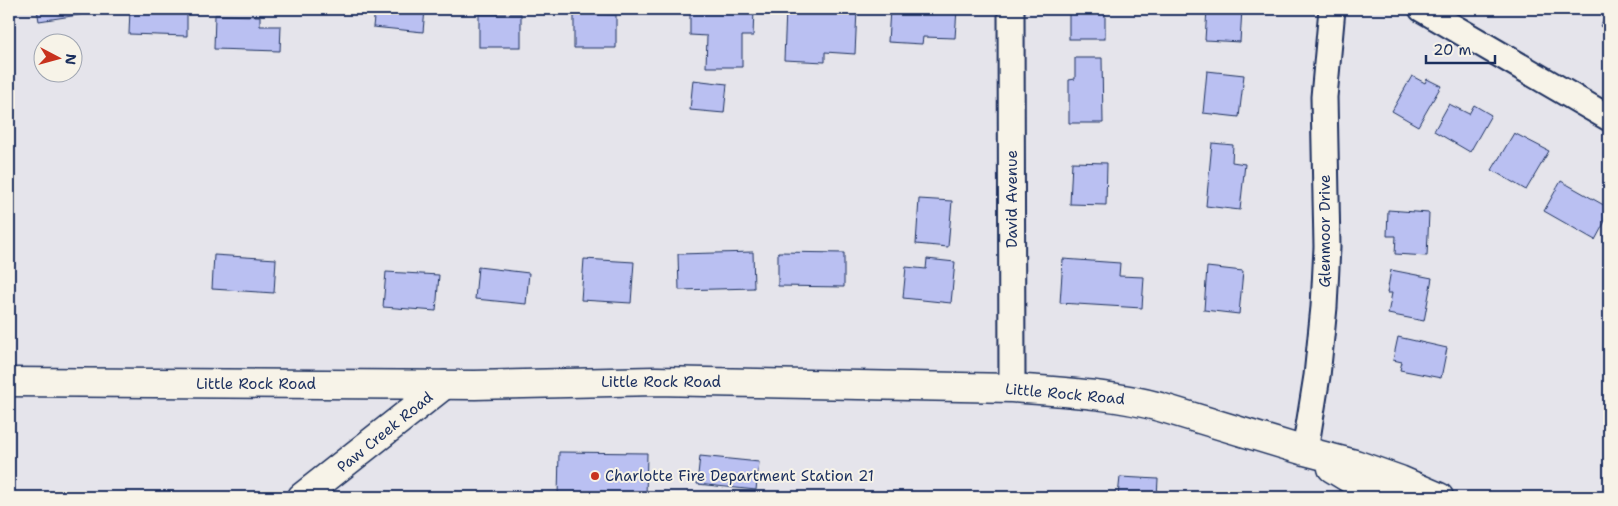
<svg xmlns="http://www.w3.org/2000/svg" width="1618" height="506" font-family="'Shantell Sans',sans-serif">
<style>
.building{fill:#bac0f2;stroke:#1b2f5e}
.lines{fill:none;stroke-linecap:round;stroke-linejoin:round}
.minor-casing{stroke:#1b2f5e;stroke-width:29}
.tertiary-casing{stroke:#1b2f5e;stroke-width:31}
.secondary-casing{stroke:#1b2f5e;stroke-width:31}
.minor{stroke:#f7f3e8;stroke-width:25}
.tertiary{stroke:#f7f3e8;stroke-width:28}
.secondary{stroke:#f7f3e8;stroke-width:28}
.poi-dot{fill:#c8321e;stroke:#f7f3e8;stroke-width:2}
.labels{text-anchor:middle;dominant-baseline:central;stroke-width:4;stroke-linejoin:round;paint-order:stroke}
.street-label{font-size:15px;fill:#1b2f5e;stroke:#f7f3e8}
.poi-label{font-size:15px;fill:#1b2f5e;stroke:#f7f3e8;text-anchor:start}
</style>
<rect width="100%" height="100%" fill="#e5e4eb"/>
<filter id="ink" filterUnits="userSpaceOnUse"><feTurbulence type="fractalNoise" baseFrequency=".02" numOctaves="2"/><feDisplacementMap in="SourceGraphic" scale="10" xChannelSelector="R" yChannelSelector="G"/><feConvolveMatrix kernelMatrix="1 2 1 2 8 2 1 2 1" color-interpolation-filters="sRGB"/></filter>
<g filter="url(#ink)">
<g class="building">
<path d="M37,9H84L85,14L39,21Z"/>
<path d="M130,9H187V36L129,34Z"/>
<path d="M375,9H425L423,32L373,27Z"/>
<path d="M690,9H754L753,36H742V67H706L707,36L690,35Z"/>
<path d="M786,9H857L855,54L825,52V62L784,60Z"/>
<path d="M890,9H957L955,38L923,37L922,44L888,42Z"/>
<rect x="1069" y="9" width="36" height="30"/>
<path d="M1207,9H1242L1240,42L1205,40Z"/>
<path d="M1609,10V31L1600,26Z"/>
<rect x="479" y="14" width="42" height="33"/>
<path d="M574,14L616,15V48H574Z"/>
<path d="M215,15L260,16V26H281L280,51L214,49Z"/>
<path d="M1075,58H1102L1103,123H1069V80L1075,79Z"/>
<path d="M1207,71L1244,75L1239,117L1203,113Z"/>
<path d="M1412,76L1425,83L1427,79L1441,86L1418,126L1392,111Z"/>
<path d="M693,80L727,84L724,113L690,110Z"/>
<path d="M1449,104L1469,114L1474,105L1491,115L1470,152L1434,131Z"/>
<path d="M1514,133L1549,151L1526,190L1492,170Z"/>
<path d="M1212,143L1233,145L1232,162L1245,164L1240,210L1206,206Z"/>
<path d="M1072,162L1107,163L1106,205L1070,204Z"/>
<path d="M1561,181L1609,208V214L1595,240L1544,211Z"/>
<path d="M919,199L952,201L948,247L916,244Z"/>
<path d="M1388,210L1429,213L1427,256L1395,254L1396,236H1387Z"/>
<path d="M753,252L754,288L679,290L678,254Z"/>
<path d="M778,252L844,253V287L778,286Z"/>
<path d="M214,255L276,259L274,293L212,289Z"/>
<path d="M584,259L634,262L631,303L581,300Z"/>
<path d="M927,259L955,262L951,303L903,298L906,267L926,269Z"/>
<path d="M1063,259L1120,263L1119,276L1144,277L1142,308L1060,303Z"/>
<path d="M478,267L529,273L526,304L475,299Z"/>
<path d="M1207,267L1243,271L1239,314L1204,310Z"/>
<path d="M1391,270L1432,278L1424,321L1388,314L1392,293H1387Z"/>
<path d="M386,272L439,275L436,311L383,307Z"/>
<path d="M1398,337L1447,348L1441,378L1400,370L1402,362L1393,360Z"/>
<path d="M559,452L647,453L646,497H558Z"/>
<path d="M700,456L759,462L756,490L697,484Z"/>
<path d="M1120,477L1158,479L1157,497L1118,496Z"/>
</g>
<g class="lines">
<defs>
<g id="minor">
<path d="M1011,9L1012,388"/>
<path d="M1422,9L1609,118"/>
<path d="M1305,451L1317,376L1324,307L1327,247L1324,97L1332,9"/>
</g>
<path id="tertiary" d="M302,497L444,385"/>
<g id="secondary">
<path d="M9,382L475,385L655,381L1012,388C1061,392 1112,394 1160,407L1305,451L1355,464L1400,480L1439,497"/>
<path d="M1332,468L1380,497"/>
</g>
</defs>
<use href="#minor" class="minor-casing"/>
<use href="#tertiary" class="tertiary-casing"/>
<use href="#secondary" class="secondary-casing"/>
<use href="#minor" class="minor"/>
<use href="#tertiary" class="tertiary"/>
<use href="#secondary" class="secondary"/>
</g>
</g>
<circle class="poi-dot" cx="595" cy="476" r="5"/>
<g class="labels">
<g class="street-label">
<text transform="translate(1012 199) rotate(-90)">David Avenue</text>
<text transform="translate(1325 231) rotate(-90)">Glenmoor Drive</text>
<text x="661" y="382">Little Rock Road</text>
<text x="256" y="384">Little Rock Road</text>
<text transform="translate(1065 394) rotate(5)">Little Rock Road</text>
<text transform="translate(385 432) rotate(-39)">Paw Creek Road</text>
</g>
<g class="poi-label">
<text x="605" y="476">Charlotte Fire Department Station 21</text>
</g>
</g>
<rect width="1618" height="506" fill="none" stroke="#f7f3e8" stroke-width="30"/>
<rect x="15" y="15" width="1588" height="476" fill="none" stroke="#1b2f5e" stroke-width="2" filter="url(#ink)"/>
<g transform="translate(58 58) rotate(96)"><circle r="24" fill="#f7f3e8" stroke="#9fa5b1"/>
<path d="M0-4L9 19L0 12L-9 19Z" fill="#c8321e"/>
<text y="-8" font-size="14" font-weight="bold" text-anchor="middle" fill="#1b2f5e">N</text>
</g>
<path d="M1426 55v8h69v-8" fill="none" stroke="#1b2f5e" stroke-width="2.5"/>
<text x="1433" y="55" font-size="15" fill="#1b2f5e" stroke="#f7f3e8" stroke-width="4" paint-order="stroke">20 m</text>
</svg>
